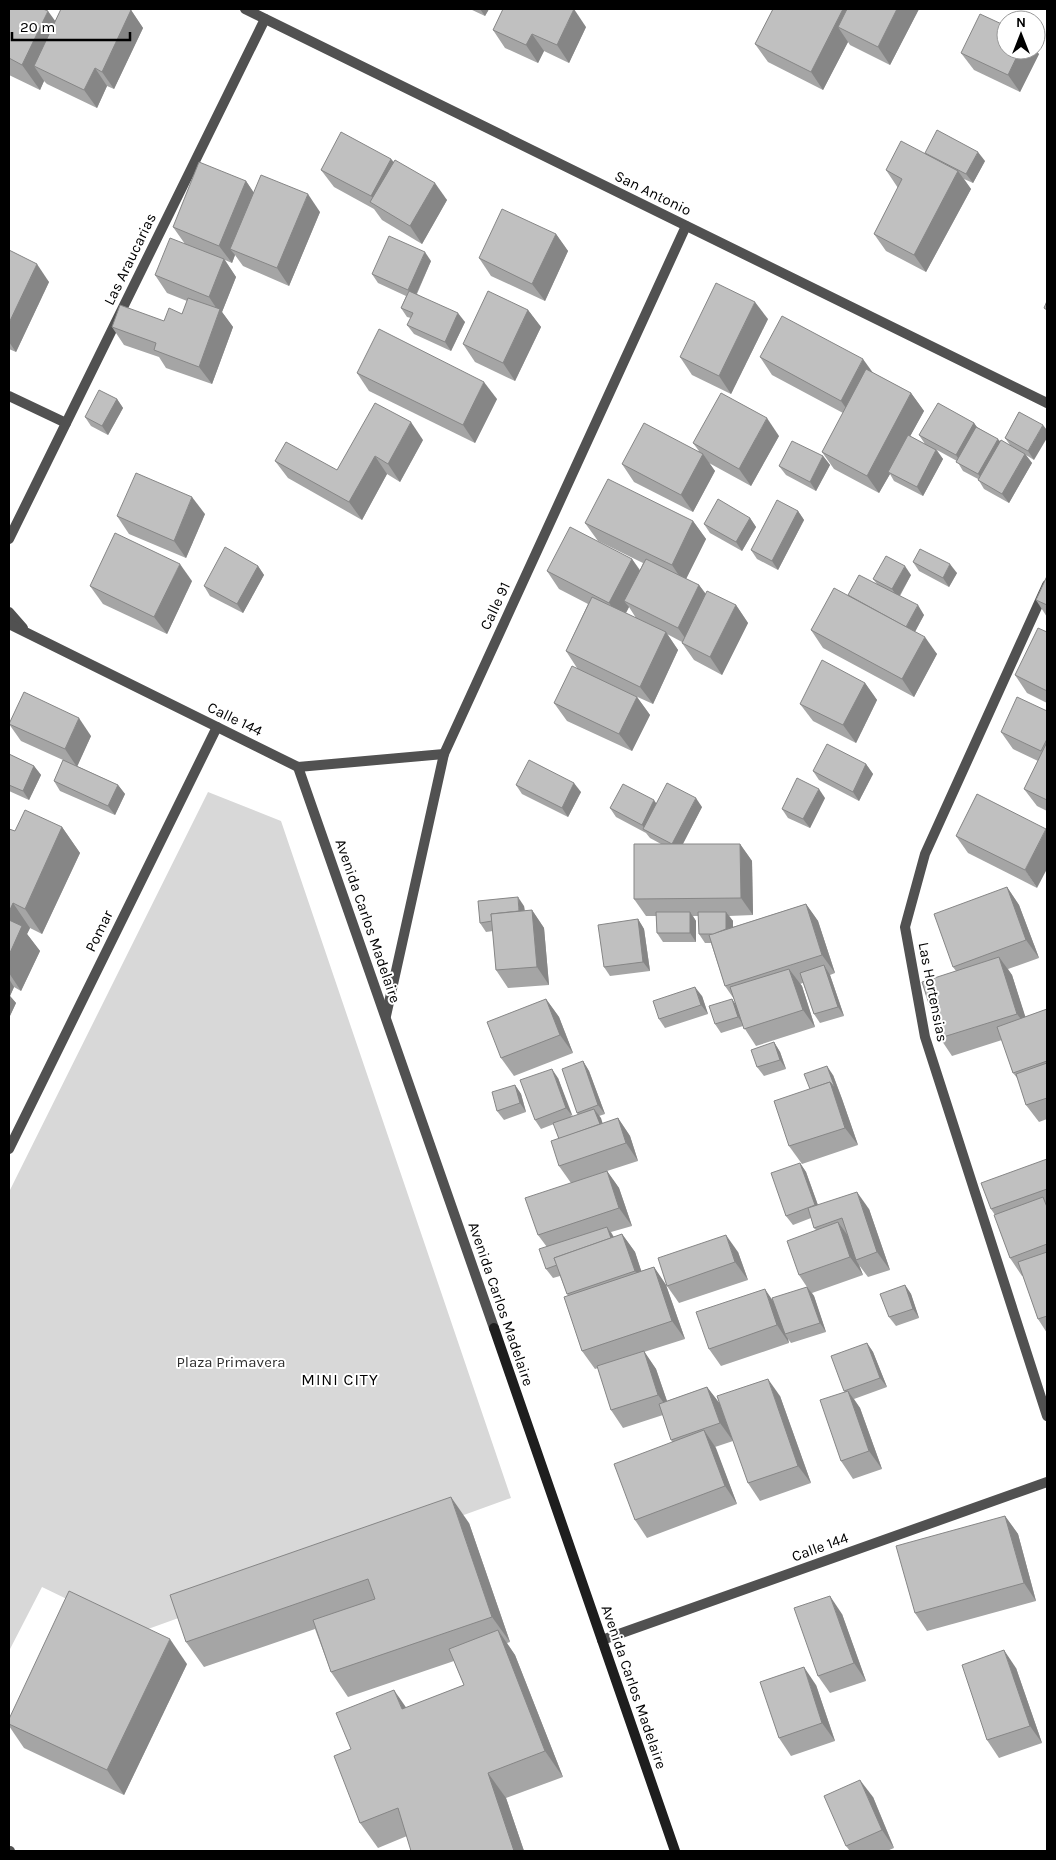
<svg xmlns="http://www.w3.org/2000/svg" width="1056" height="1860" font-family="Karla,sans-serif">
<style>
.green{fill:#d8d8d8}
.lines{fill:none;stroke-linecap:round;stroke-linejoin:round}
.minor{stroke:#515151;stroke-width:10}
.tertiary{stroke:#515151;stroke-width:10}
.secondary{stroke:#1e1e1e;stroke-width:10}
.wall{fill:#a5a5a5;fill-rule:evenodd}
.shaded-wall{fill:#868686}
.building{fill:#c0c0c0;stroke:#868686}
.labels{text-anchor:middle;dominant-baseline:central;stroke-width:4;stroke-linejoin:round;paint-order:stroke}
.street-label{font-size:15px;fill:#000;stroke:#fff}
.park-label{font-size:15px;fill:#2f2f2f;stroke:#fff}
.neighbourhood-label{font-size:16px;letter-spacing:1px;fill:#000;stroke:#fff}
</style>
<rect width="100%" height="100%" fill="#fff"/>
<path class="green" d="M208,792L281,821L511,1498L137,1633L42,1587L9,1651V1192Z"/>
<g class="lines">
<g class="minor">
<path d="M245,9L1047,403"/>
<path d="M9,396L66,423"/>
<path d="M9,539L265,19"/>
<path d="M1047,585L925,854L905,927L925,1037L1047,1416"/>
<path d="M9,612L23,628"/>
<path d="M9,624L298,767L444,754"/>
<path d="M386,1016L444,754L686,226"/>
<path d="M9,1149L217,727"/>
<path d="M602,1640L1047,1482"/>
<path d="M9,1851H10"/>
</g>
<path class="tertiary" d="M298,767L494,1328"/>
<path class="secondary" d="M494,1328L675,1851"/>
</g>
<g class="wall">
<path d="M9,9L55,21L131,10L143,28L114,89L107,86L97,108L47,84L44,81L40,90L9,75Z"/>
<path d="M470,9H489L485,16Z"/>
<path d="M773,9H919L890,65L850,45L848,42L823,90L768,62L755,44Z"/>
<path d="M586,27L569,63L544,51L538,63L505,48L493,30Z"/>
<path d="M961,53L1039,54L1020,92L974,70Z"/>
<path d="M925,153L985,161L973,183L964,179L971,189L926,272L886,251L874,234L898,188L886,170L926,154Z"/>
<path d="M391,159L394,162L447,200L422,244L382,220L374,209L334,187L321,170Z"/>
<path d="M246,181L254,193L320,212L289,286L243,266L235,255L232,263L225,260L236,277L222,312L233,327L212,384L166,368L159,357L124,345L112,327L164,321L182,314L187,301L167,293L155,275L185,244L173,227Z"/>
<path d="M556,234L568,251L545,301L491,276L479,258Z"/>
<path d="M9,250L49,282L16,352L9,349Z"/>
<path d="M431,261L417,294L465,322L451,351L414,334L407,325L411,318L407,317L401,308L406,296L378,283L372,274Z"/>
<path d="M528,310L541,327L515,381L475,362L463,344Z"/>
<path d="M768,319L731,394L692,375L680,357Z"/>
<path d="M760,357L873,373L911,393L924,411L910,436L925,444L919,435L974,423L977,427L1000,441L1010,445L1005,438L1019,412L1034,460L1026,455L1032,463L1009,503L984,489L978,479L963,471L957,461L937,450L943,459L923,496L894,481L890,474L879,493L834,469L822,452L843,413L772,375Z"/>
<path d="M357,373L497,399L475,443L369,391Z"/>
<path d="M117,399L123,408L108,435L91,426L85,417Z"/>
<path d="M779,436L751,486L709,463L715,471L693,512L634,482L622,464L699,451L693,443Z"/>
<path d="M423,440L400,482L387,474L362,520L288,478L275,461L337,470Z"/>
<path d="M823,456L830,465L816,491L786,475L779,466Z"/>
<path d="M798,511L804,520L778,570L757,559L751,550Z"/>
<path d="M205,514L186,558L129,534L117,516Z"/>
<path d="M750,518L756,527L742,551L710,533L704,524Z"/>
<path d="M693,521L706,539L686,579L699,585L706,594L736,605L748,623L722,675L694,660L682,643V642L667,634L678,650L653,704L631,694L637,697L650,715L632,751L567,721L554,703L577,668L566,651L588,604L559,589L547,571L632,559L640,570L643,563L598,541L585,523ZM629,607L636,618L626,613Z"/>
<path d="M913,562L957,573L949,587L919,571Z"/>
<path d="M258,566L264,575L243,613L210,596L204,586Z"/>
<path d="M911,575L900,596L924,615L915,632L937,654L914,697L823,648L811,630L848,595L877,584L873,579Z"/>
<path d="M1047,576V617L1036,600Z"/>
<path d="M192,581L167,634L103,604L90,586Z"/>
<path d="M1047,632V703L1027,693L1015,675Z"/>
<path d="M865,683L877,700L856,743L813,721L800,704Z"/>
<path d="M1047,711V811L1037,806L1024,789L1038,761L1013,749L1001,732Z"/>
<path d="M9,724L91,736L77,766L118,785L125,794L115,815L60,791L54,781L63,760L21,741Z"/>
<path d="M9,754L34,766L41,775L29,800L9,791Z"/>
<path d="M866,764L873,774L859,801L819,780L813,771Z"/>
<path d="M516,785L581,792L568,817L522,794Z"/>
<path d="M977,794L1037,888L968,853L956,836Z"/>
<path d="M825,798L810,828L788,818L782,809Z"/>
<path d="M657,803L702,807L683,844H740L752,861L753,915L729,916L733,921V927L806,904L818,921L835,973L830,975L844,1016L820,1023L814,1014L803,983L800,984L802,986L815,1027L756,1046L743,1026L721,1033L715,1024L732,999L736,1005L734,999L725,986L711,943H705L699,934L698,916H693L696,921V942H663L657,933L656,916H646L634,899L661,844L650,838L646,833L616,817L610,808Z"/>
<path d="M62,827L80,853L42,934L30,928L27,934L40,951L21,991L14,987L10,996L16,1003L9,1018V829L15,831Z"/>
<path d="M1007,887L1019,905L1039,958L1008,969L1012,975L1025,1017L1047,1009V1119L1039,1122L1026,1105L1018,1079L1013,1073L1002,1040L952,1056L940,1038L956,971L953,967Z"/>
<path d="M524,906L525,911L532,910L544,928L549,985L508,988L496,970L493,931L486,932L480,923Z"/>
<path d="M638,919L644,929L650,971L610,976L604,967Z"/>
<path d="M702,996L708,1014L665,1028L659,1019Z"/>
<path d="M546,999L559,1017L573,1053L514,1076L501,1058Z"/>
<path d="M774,1042L780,1052L786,1069L764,1076L757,1067Z"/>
<path d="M583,1061L589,1071L605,1114L599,1116L602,1124L618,1118L630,1136L638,1161L607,1171L619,1188L632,1226L611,1232L614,1237L622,1234L635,1252L641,1271L654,1267L666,1285L685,1339L644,1352L656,1369L667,1401L707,1387L720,1404L733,1441L715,1447L737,1504L647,1538L635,1520L672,1442L663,1415L623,1428L611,1410L598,1368L595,1369L582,1351L568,1296L560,1276L553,1278L546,1269L547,1247L538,1235L571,1183L559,1166V1139L554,1124L541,1129L535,1120L558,1078L572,1117L578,1115L577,1113Z"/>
<path d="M833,1075L842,1099L858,1145L802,1164L789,1146L810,1089Z"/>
<path d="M515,1085L521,1094L526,1112L504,1120L497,1111Z"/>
<path d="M1047,1159V1333L1038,1319L1023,1276H1022L1010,1258L995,1215L991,1209Z"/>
<path d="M800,1163L806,1172L818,1205L869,1209L890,1270L868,1277L859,1265L863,1275L812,1293L814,1296L826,1332L791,1343L788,1339L789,1343L721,1366L709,1349L773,1300L807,1287L799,1275L816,1230L814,1228L811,1218L793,1225L786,1216Z"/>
<path d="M738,1252L748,1280L679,1303L667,1286Z"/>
<path d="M905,1285L911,1294L919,1318L896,1326L889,1317Z"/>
<path d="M867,1343L873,1352L887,1387L854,1399L860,1408L882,1469L853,1479L841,1461L844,1392Z"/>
<path d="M780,1396L811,1483L760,1501L748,1483Z"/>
<path d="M1005,1516L1018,1534L1036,1601L927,1631L915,1613Z"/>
<path d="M469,1523L510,1642L507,1643L515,1655L563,1777L506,1798L524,1851H411L407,1836L378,1848L360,1823L351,1749L406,1708L464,1685L454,1661L348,1697L331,1672L315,1629L204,1667L186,1642Z"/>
<path d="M842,1614L866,1681L830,1693L818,1676Z"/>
<path d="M187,1664L124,1795L24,1748L9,1726V1719Z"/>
<path d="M1016,1668L1042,1743L999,1758L987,1740Z"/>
<path d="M816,1685L835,1741L791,1756L779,1738Z"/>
<path d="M873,1797L894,1848L887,1851H850L846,1846Z"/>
</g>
<g class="shaded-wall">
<path d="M480,9H489L485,16Z"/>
<path d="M574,9L586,27L569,63L557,45Z"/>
<path d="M843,9H856L838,27L848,42L823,90L811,72Z"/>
<path d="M897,9H919L890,65L878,47Z"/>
<path d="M131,10L143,28L114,89L102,72Z"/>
<path d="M48,11L66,36L34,66L44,81L40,90L22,65Z"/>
<path d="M532,34L544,51L538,63L526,45Z"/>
<path d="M1020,50H1036L1039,54L1020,92L1008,75Z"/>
<path d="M95,68L107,86L97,108L84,90Z"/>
<path d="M978,152L985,161L973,183L966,174Z"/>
<path d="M391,159L403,176L380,208L371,196Z"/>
<path d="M958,171L971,189L926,272L914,255Z"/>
<path d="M246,181L258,199L230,249L235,255L232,263L219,246Z"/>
<path d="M435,183L447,200L422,244L410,226Z"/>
<path d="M308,194L320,212L289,286L277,268Z"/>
<path d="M556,234L568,251L545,301L532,284Z"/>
<path d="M425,252L431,261L414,299L408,290Z"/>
<path d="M224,259L236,277L222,312L233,327L212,384L199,367L219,312L209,297Z"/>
<path d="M37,264L49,282L16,352L9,342V323Z"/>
<path d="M755,302L768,319L731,394L719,376Z"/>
<path d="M528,310L541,327L515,381L503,363Z"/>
<path d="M458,313L465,322L451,351L445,342Z"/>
<path d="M863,359L876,377L853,418L841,401Z"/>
<path d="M484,382L497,399L475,443L463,425Z"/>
<path d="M911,393L924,411L890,473L888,472L890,474L879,493L867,476Z"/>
<path d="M117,399L123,408L108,435L102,426Z"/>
<path d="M767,418L779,436L751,486L739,469Z"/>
<path d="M411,422L423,440L400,482L388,464Z"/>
<path d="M974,423L980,432L962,464L956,455Z"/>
<path d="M1043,425L1047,430V438L1034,460L1028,451Z"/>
<path d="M998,439L1005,448L985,483L978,474Z"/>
<path d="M936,450L943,459L923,496L917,487Z"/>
<path d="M703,454L715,471L693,512L681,495Z"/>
<path d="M1025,454L1032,463L1009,503L1002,494Z"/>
<path d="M375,456L387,474L362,520L349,502Z"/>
<path d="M823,456L830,465L816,491L810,482Z"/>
<path d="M192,497L205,514L186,558L174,541Z"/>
<path d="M798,511L804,520L778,570L772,561Z"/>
<path d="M750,518L756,527L742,551L736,542Z"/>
<path d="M693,521L706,539L684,583L672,565Z"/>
<path d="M632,559L644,577L624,601L629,607L622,620L609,603Z"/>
<path d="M180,564L192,581L167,634L154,617Z"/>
<path d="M950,564L957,573L949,587L943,578Z"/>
<path d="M258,566L264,575L243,613L237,604Z"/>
<path d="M905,566L911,575L898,598L892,589Z"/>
<path d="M699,585L712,603L690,645L678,628Z"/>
<path d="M736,605L748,623L722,675L710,657Z"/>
<path d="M918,605L924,615L912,637L906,628Z"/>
<path d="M666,632L678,650L653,704L640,687Z"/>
<path d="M925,637L937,654L914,697L902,679Z"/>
<path d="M865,683L877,700L856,743L843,725Z"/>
<path d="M637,697L650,715L632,751L619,734Z"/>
<path d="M79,718L91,736L77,767L65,749Z"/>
<path d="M866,764L873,774L859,801L853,792Z"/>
<path d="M34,766L41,775L29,800L23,791Z"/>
<path d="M574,783L581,792L568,817L562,808Z"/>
<path d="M118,785L125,794L115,815L108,806Z"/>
<path d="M819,789L825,798L810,828L803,819Z"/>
<path d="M696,798L702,807L678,853L672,844Z"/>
<path d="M654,800L661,810L646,830L642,825Z"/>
<path d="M62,827L80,853L42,934L25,909Z"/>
<path d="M1046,829L1047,831V869L1037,888L1025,870Z"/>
<path d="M740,844L752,861L753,915L741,898Z"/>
<path d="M1007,887L1019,905L1039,958L1026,940Z"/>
<path d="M518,897L524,906L526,927L520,918Z"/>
<path d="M13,903L30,928L27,934L40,951L21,991L9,973V912Z"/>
<path d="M806,904L818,921L835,973L822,955Z"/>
<path d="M532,910L544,928L549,985L537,967Z"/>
<path d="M690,912L696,921V942L690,933Z"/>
<path d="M726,912L733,921V943L726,934Z"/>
<path d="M638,919L644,929L650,971L643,962Z"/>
<path d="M999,957L1012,975L1030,1031L1017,1014Z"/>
<path d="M824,965L830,975L844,1016L838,1007Z"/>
<path d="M789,969L802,986L815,1027L803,1010Z"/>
<path d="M9,979L14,987L10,996L16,1003L9,1018Z"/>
<path d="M695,987L702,996L708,1014L701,1005Z"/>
<path d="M546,999L559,1017L573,1053L560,1035Z"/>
<path d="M732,999L738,1008L744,1026L738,1017Z"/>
<path d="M774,1042L780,1052L786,1069L780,1060Z"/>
<path d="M583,1061L589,1071L605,1114L598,1105Z"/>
<path d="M827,1066L833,1075L842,1099L858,1145L845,1128L830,1082Z"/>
<path d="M552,1069L558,1078L573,1117L566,1108Z"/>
<path d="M515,1085L521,1094L526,1112L520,1103Z"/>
<path d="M594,1109L601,1118L608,1140L602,1131Z"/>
<path d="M618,1118L630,1136L638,1161L626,1143Z"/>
<path d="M800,1163L806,1172L821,1214L815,1205Z"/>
<path d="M607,1171L619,1188L632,1226L619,1208Z"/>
<path d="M857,1192L869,1209L890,1270L877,1252Z"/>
<path d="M838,1222L851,1240L856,1260L859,1265L863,1275L850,1257Z"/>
<path d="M607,1227L613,1236L620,1256L614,1247Z"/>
<path d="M622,1234L635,1252L647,1288L635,1271Z"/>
<path d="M726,1235L738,1252L748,1280L735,1262Z"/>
<path d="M654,1267L666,1285L685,1339L672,1321Z"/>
<path d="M905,1285L911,1294L919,1318L913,1309Z"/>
<path d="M807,1287L814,1296L826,1332L820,1323Z"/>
<path d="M765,1289L777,1307L785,1334L788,1339L789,1343L777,1325Z"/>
<path d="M867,1343L873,1352L887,1387L880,1378Z"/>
<path d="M644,1351L656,1369L671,1413L658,1395Z"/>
<path d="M768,1379L780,1396L811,1483L798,1466Z"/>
<path d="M707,1387L720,1404L733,1441L720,1423Z"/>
<path d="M848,1391L860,1408L882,1469L869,1451Z"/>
<path d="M704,1430L716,1448L737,1504L725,1486Z"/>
<path d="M451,1497L469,1523L510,1642L492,1617Z"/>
<path d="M1005,1516L1018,1534L1036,1601L1024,1583Z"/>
<path d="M830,1596L842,1614L866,1681L854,1663Z"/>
<path d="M498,1630L515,1655L563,1777L545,1751Z"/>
<path d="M170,1639L187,1664L124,1795L107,1770Z"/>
<path d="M1004,1650L1016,1668L1042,1743L1030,1726Z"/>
<path d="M804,1667L816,1685L835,1741L822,1723Z"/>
<path d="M394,1690L412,1716L402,1709Z"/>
<path d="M488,1773L506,1798L524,1851H514Z"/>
<path d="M860,1780L873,1797L894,1848L882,1830Z"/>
</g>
<g class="building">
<path d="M9,9H43L48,11L22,65L9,58Z"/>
<path d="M61,9H128L131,10L102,72L95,68L84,90L34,66Z"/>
<path d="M503,9H574L557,45L532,34L526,45L493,30Z"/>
<path d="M773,9H843L811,72L755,44Z"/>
<path d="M847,9H897L878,47L838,27Z"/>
<path d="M980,14L1006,26V50H1020L1008,75L961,53Z"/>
<path d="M937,130L978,152L966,174L925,153Z"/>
<path d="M341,132L391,159L371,196L321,170Z"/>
<path d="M901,141L958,171L914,255L874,234L902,179L886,170Z"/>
<path d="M395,160L435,183L410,226L370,202Z"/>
<path d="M199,162L246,181L219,246L173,227Z"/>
<path d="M261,175L308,194L277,268L230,249Z"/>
<path d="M502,209L556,234L532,284L479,258Z"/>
<path d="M389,236L425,252L408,290L372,274Z"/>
<path d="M170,238L224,259L209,297L155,275Z"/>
<path d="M9,250L37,264L9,323Z"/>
<path d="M716,283L755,302L719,376L680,357Z"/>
<path d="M409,291L458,313L445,342L407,325L413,313L401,308Z"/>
<path d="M488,291L528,310L503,363L463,344Z"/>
<path d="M188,298L220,309L199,367L154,350L156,343L112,327L120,305L164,321L169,308L182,314Z"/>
<path d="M1047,301V310L1044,308Z"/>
<path d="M782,316L863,359L841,401L760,357Z"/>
<path d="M379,329L484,382L463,425L357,373Z"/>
<path d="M866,369L911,393L867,476L822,452Z"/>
<path d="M99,390L117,399L102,426L85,417Z"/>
<path d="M721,393L767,418L739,469L693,443Z"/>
<path d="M375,403L411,422L388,464L375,456L349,502L275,461L286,442L337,470Z"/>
<path d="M938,403L974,423L956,455L919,435Z"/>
<path d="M1019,412L1043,425L1028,451L1005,438Z"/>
<path d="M644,423L703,454L681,495L622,464Z"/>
<path d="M976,427L998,439L978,474L956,462Z"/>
<path d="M908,435L936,450L917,487L888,472Z"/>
<path d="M1001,440L1025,454L1002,494L978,480Z"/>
<path d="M792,441L823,456L810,482L779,466Z"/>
<path d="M136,473L192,497L174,541L117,516Z"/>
<path d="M608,479L693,521L672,565L585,523Z"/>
<path d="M718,499L750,518L736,542L704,524Z"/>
<path d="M777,500L798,511L772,561L751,550Z"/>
<path d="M570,527L632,559L609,603L547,571Z"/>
<path d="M115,533L180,564L154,617L90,586Z"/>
<path d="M225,547L258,566L237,604L204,586Z"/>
<path d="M920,549L950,564L943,578L913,562Z"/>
<path d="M886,556L905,566L892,589L873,579Z"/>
<path d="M646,559L699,585L678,628L624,601Z"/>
<path d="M859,575L918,605L906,627L848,595Z"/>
<path d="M1047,576V605L1036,600Z"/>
<path d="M834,588L925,637L902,679L811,630Z"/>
<path d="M707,591L736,605L710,657L682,643Z"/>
<path d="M592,597L666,632L640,687L566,651Z"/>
<path d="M1038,628L1047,632V691L1015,675Z"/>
<path d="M822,660L865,683L843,725L800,704Z"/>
<path d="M572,666L637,697L619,734L554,703Z"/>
<path d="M24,692L79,718L65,749L9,724Z"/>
<path d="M1017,697L1047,711V739L1041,751L1001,732Z"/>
<path d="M1047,742V800L1024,789Z"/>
<path d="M827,744L866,764L853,792L813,771Z"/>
<path d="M9,754L34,766L23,791L9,785Z"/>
<path d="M63,760L118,785L108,806L54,781Z"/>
<path d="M529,760L574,783L562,808L516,785Z"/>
<path d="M797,778L819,789L803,819L782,809Z"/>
<path d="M667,783L696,798L672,844L643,829Z"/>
<path d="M623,784L654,800L642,825L610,808Z"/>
<path d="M977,794L1046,829L1025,870L956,836Z"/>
<path d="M25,810L62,827L25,909L13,903L9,912V829L15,831Z"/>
<path d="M634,844H740L741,898L634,899Z"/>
<path d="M1007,887L1026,940L953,967L934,914Z"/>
<path d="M518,897L519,911L491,914L492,921L480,923L478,901Z"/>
<path d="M806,904L822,955L725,986L709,935Z"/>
<path d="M532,910L537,967L496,970L491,914Z"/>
<path d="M656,912H690V933H657Z"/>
<path d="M698,912H726V929L713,934H699Z"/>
<path d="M638,919L643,962L604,967L598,925Z"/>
<path d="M9,920L22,926L9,955Z"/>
<path d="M999,957L1017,1014L940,1038L922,982Z"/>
<path d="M824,965L838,1007L814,1014L800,973Z"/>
<path d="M789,969L803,1010L744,1029L730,987Z"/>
<path d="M695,987L701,1005L659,1019L653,1001Z"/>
<path d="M546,999L560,1035L501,1058L487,1022Z"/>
<path d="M732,999L738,1017L715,1024L709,1006Z"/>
<path d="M1047,1009V1061L1013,1073L997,1027Z"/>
<path d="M774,1042L780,1060L757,1067L751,1050Z"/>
<path d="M583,1061L598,1105L577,1113L562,1069Z"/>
<path d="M1047,1063V1098L1026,1105L1016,1074Z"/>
<path d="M827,1066L835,1088L830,1082L810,1089L804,1074Z"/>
<path d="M552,1069L566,1108L535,1120L520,1080Z"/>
<path d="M830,1082L845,1128L789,1146L774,1101Z"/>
<path d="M515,1085L520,1103L497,1111L492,1092Z"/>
<path d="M594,1109L600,1124L559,1139L553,1123Z"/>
<path d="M618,1118L626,1143L559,1166L551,1141Z"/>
<path d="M1047,1159V1189L991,1209L981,1183Z"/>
<path d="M800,1163L815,1205L786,1216L771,1173Z"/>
<path d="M607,1171L619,1208L538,1235L525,1198Z"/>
<path d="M857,1192L877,1252L856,1260L842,1218L814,1228L808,1208Z"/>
<path d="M1043,1197L1047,1207V1244L1010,1258L994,1215Z"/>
<path d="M838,1222L850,1257L799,1275L787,1241Z"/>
<path d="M607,1227L611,1238L554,1258L557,1265L546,1269L539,1249Z"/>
<path d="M622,1234L635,1271L567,1294L554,1258Z"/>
<path d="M726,1235L735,1262L667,1286L658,1258Z"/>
<path d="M1047,1252V1316L1038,1319L1018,1262Z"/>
<path d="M654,1267L672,1321L582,1351L564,1297Z"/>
<path d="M905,1285L913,1309L889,1317L880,1294Z"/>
<path d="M807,1287L820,1323L785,1334L772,1298Z"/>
<path d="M765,1289L777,1325L709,1349L696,1312Z"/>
<path d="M867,1343L880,1378L844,1391L831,1356Z"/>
<path d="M644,1351L658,1395L611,1410L597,1366Z"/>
<path d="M768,1379L798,1466L748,1483L717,1396Z"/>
<path d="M707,1387L720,1423L671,1440L659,1404Z"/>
<path d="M848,1391L869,1451L841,1461L820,1400Z"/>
<path d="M704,1430L725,1486L635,1520L614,1464Z"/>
<path d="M451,1497L492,1617L331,1672L313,1620L375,1599L368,1579L186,1642L170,1595Z"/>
<path d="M1005,1516L1024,1583L915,1613L896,1546Z"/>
<path d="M69,1591L170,1639L107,1770L9,1724V1719Z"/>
<path d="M830,1596L854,1663L818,1676L794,1608Z"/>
<path d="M498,1630L545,1751L488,1773L514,1851H411L398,1808L360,1823L334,1756L351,1749L336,1713L394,1690L402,1709L464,1685L449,1649Z"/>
<path d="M1004,1650L1030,1726L987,1740L962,1665Z"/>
<path d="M804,1667L822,1723L779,1738L760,1682Z"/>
<path d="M860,1780L882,1830L846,1846L824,1796Z"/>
</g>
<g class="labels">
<g class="street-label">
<text transform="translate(653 193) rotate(26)">San Antonio</text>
<text transform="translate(130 259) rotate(-64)">Las Araucarias</text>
<text transform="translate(495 606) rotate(-65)">Calle 91</text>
<text transform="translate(235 719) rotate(26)">Calle 144</text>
<text transform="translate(368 921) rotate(71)">Avenida Carlos Madelaire</text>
<text transform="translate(99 931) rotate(-64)">Pomar</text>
<text transform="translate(933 992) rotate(79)">Las Hortensias</text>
<text transform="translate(501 1304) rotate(71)">Avenida Carlos Madelaire</text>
<text transform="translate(820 1547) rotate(-20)">Calle 144</text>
<text transform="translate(634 1687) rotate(71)">Avenida Carlos Madelaire</text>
</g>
<g class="park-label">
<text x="231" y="1362">Plaza Primavera</text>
</g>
<g class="neighbourhood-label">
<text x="340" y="1379">MINI CITY</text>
</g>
</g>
<rect width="1056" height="1860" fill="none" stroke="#000000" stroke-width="20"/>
<g transform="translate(1021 35)"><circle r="24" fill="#ffffff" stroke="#999999"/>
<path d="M0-4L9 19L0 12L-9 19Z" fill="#000000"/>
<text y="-8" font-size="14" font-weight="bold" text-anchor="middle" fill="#000000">N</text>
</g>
<path d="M12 32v8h118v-8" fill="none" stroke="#000000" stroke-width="2.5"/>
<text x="20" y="32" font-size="15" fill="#000000" stroke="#ffffff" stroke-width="4" paint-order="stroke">20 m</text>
</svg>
